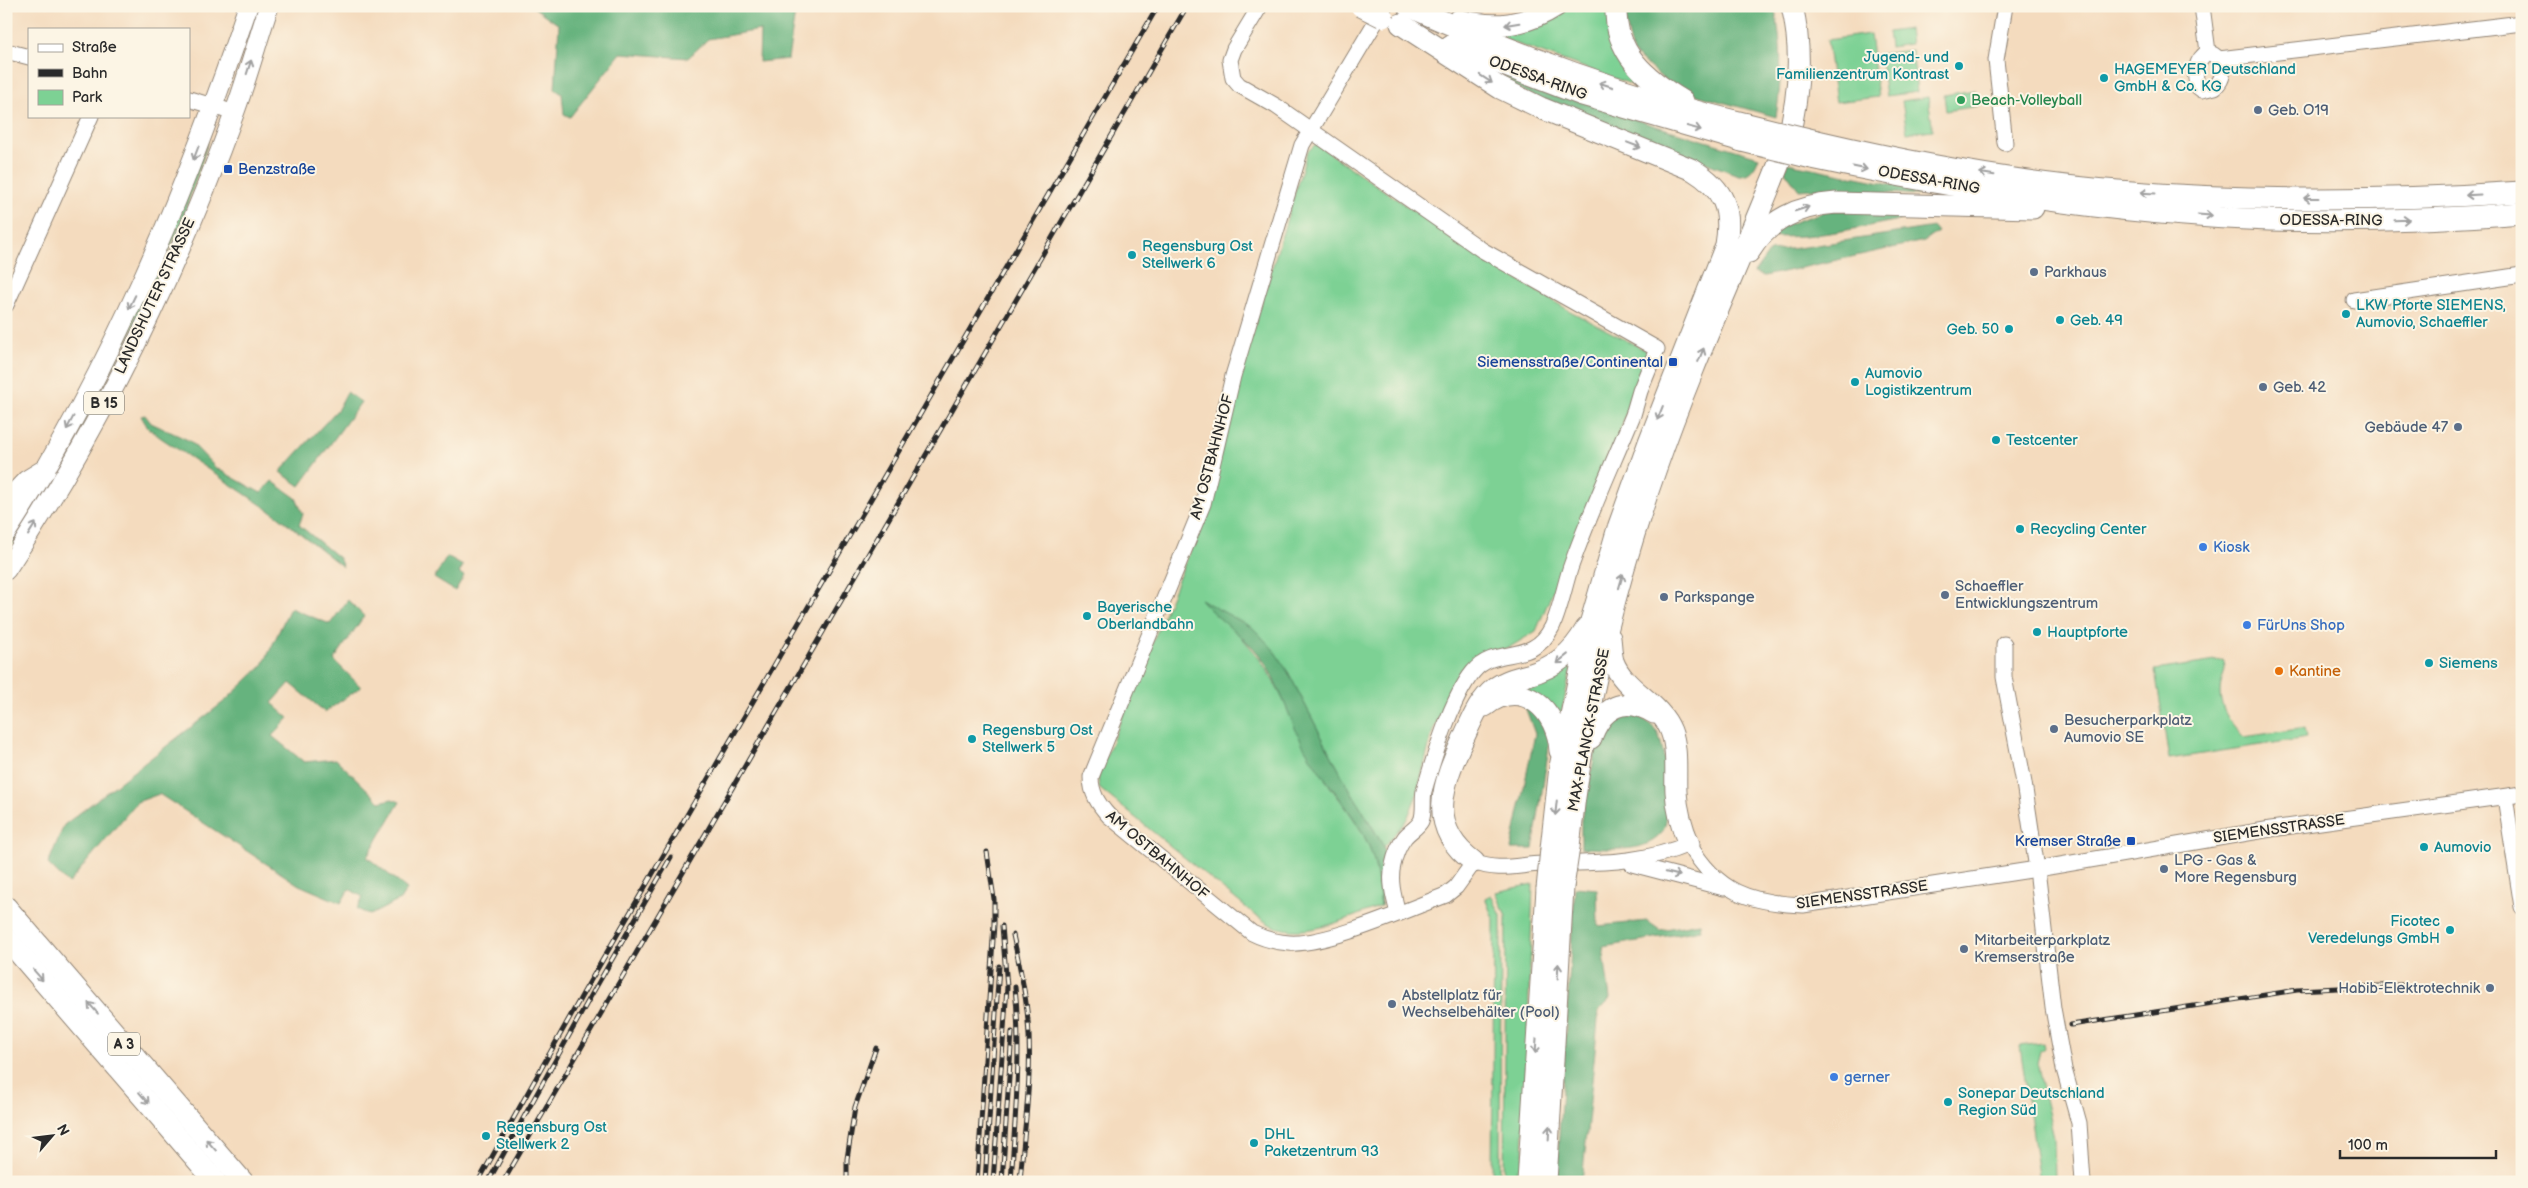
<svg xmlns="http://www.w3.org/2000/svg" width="2528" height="1188" font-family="'Balsamiq Sans',sans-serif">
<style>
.green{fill:#7dd194;stroke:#547e60}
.forest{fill:#66b37e;stroke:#486f54}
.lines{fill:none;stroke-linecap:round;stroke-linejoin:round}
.minor-casing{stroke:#908374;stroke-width:17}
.major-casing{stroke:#908374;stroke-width:21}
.highway-casing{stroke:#908374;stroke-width:23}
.minor{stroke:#fff;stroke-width:15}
.major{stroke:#fff;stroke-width:19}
.highway{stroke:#fff;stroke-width:21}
.rail-casing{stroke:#2b2b2b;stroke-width:5}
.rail{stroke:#fcf5e5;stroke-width:3;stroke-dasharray:9;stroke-linecap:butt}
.highway-bridge-casing{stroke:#908374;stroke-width:23;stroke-linecap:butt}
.highway-bridge{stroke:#fff;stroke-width:21}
.oneway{stroke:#a0a0a0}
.culture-dot{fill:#0f9aa8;stroke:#fcf5e5;stroke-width:2}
.leisure-dot{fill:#2e9e5b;stroke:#fcf5e5;stroke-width:2}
.service-dot{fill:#5c6f8a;stroke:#fcf5e5;stroke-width:2}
.transit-dot{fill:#1a4fb4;stroke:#fcf5e5;stroke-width:2}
.shop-dot{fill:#3f7fe0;stroke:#fcf5e5;stroke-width:2}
.food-dot{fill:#e8710a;stroke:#fcf5e5;stroke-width:2}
.labels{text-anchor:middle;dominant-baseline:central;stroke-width:4;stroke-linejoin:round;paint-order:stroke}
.shield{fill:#fcf5e5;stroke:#6a6863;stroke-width:1}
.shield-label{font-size:14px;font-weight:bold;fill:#2b2b2b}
.culture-label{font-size:15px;fill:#0d838f;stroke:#fcf5e5;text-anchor:start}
.street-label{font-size:15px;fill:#2b2b2b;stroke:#fcf5e5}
.leisure-label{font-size:15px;fill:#27864d;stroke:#fcf5e5;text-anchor:start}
.service-label{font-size:15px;fill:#4e5e75;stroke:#fcf5e5;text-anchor:start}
.transit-label{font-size:15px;fill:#164399;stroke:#fcf5e5;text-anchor:end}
.shop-label{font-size:15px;fill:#366cbe;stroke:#fcf5e5;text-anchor:start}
.food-label{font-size:15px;fill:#c56008;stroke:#fcf5e5;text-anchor:start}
</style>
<rect width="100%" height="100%" fill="#fcf5e5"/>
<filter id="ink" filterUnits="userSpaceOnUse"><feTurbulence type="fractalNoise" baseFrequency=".02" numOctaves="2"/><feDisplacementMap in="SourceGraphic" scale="10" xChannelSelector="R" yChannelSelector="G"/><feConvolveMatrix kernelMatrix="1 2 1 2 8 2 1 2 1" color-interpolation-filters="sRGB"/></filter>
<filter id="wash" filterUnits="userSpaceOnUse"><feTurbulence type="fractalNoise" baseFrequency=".0096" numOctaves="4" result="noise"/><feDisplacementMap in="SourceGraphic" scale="20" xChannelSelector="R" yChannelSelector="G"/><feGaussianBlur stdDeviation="1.12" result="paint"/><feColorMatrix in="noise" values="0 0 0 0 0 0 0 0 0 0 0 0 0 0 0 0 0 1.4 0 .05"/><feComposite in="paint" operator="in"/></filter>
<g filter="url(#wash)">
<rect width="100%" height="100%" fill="#f4dbbe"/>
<g class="green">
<path d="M1565,6H1611L1645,89L1497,37Z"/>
<path d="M1909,29L1911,44L1890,47L1888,32Z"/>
<path d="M1870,34L1878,97L1836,102L1827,40Z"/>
<path d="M1912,50L1917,92L1886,96L1880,54Z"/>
<path d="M1975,90L1978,106L1946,111L1944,95Z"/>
<path d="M1928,97L1933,130L1907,133L1902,101Z"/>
<path d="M208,142L180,226L141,313L81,432L8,553L6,546L29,510Z"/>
<path d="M1316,144L1493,265L1570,311L1647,351L1617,440L1536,631L1510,647L1482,655L1463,670L1433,730L1416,797L1407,819L1384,847L1341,774L1288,672L1229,626C1278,667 1287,719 1319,770C1335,796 1357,818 1369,846C1377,865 1378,886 1381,906C1350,917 1312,937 1279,928C1270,926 1262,919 1255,915L1099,788L1098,776L1207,509L1238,381L1307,152Z"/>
<path d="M1573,660L1560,719L1501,691Z"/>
<path d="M2223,660C2227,667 2224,672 2222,679C2215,703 2228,721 2244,737L2305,728L2307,738L2169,759L2155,670Z"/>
<path d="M1533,884L1522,1182H1504L1506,917L1496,892Z"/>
<path d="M1491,895L1501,915V923L1500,1182H1492L1494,921L1485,898Z"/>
<path d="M2043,1043L2044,1048L2040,1051L2037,1063L2054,1138L2055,1182H2040L2020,1046Z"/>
</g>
<g class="forest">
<path d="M532,6H796L788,59L759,62L760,30L708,39L688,58L621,53L570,117L564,114L562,94L555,89L559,25Z"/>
<path d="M1622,6H1774C1783,44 1782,79 1776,117L1675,89L1633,53Z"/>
<path d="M1500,72L1649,124L1759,157C1755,168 1750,176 1738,175L1529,94L1499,79Z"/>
<path d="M1787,163L1921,190L1918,195L1827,188L1799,190L1785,171Z"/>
<path d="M1899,210L1900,220C1855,228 1811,240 1764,236L1783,226L1826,211Z"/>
<path d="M1934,227L1938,232L1924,241L1764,276L1754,273L1770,251L1798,248Z"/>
<path d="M347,392L361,402L300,486L280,472L338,409Z"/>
<path d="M145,415L151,423L190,441L216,468L261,493L272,481L296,498L303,514L299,525L339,558L343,567L278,516L161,438L148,428L141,416Z"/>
<path d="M447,557L463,566L459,573L464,576L455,591L434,578Z"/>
<path d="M1200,599L1253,628L1273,649L1288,672L1341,774L1384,847L1387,862L1381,906C1378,886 1377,865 1369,846C1353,809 1322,780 1303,745C1288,716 1279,682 1260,656C1243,634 1218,621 1200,599Z"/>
<path d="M348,600L364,616L334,660L361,687L325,712L290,683L272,703L289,718L272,736L304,762L336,759L380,802L392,799L400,802L367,857L407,889L400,900L370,915L357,909L363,897L349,889L341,903L299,885L159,794L137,802L68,884L48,864L64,825L225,701L263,665L290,608L330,624Z"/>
<path d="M1523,701L1534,705L1550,740L1533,849H1511L1535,734Z"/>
<path d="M1623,712C1636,716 1647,718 1656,730C1666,744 1673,822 1661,834C1642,855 1606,848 1581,848V820L1600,731Z"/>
<path d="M1575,887L1597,889L1598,926L1647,921L1660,930L1700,923L1701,930L1603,947L1610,999L1599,1010L1582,1182H1556Z"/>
</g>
</g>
<g filter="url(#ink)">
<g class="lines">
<defs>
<g id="minor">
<path d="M1260,6L1234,49L1230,60L1233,78L1239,85L1276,106L1482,250L1657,349L1640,391L1633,415C1612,466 1588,517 1570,569C1564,588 1560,610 1552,627C1532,667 1496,644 1473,672C1451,699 1434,757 1424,791C1422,800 1425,812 1421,821C1417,828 1410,831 1405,837C1399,845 1395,855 1393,865C1389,881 1394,898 1398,913"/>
<path d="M2202,6L2208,52"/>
<path d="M1384,8L1302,145L1233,376L1203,504L1091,777C1091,793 1098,804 1109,816L1252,933C1264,939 1276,942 1289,943C1326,946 1409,909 1446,895L1456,887L1474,862C1498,872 1517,865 1542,864C1594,862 1640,865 1689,844C1717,892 1749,903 1803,905L2037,869L2271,829L2522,794"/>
<path d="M6,51L29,57"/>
<path d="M2208,52C2224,58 2227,76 2215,87L2202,90L2198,87C2193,74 2196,59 2208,52Z"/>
<path d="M2219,59L2522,23"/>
<path d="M189,99L235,113"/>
<path d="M2005,143L1996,60L2005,6"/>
<path d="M2354,300L2522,275"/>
<path d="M6,305L91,116"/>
<path d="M2004,644V677L2024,783L2037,869L2053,1008L2064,1069L2079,1123L2083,1182"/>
<path d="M2505,797L2522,907"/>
<path d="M1632,864L1724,888"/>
</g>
<g id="major">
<path d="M6,533C111,371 187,188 248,6"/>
<path d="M6,570C100,429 176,273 234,114C247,79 257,42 269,6"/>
</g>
<g id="highway">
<path d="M1408,6C1518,55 1629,97 1747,124"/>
<path d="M1616,6C1614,53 1646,79 1683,101"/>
<path d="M1459,20C1494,29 1525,26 1556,6"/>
<path d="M1401,24L1500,88L1541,108L1693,170C1724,189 1732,209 1726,245L1649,442L1618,528L1591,621L1560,767L1551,849"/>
<path d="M1451,45L1582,95L1742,141"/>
<path d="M1817,141C1916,164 2017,183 2118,191C2252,202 2388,201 2522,192"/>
<path d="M1812,158C1962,190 2116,215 2269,220C2353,222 2438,220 2522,213"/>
<path d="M1749,252C1769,219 1799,206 1836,203L2033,208"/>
<path d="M6,503L27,481L45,470"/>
<path d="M1610,638C1611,645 1611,654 1613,661C1624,691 1659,701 1671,731C1678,749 1675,773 1676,792C1677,810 1682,828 1689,844"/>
<path d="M1485,706C1523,676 1558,711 1560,751"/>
<path d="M1591,738C1602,707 1624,695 1654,713"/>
<path d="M1569,847C1582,719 1613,590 1656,468C1694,358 1745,252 1787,143C1799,98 1803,52 1792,6"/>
<path d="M1474,862C1425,827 1443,783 1464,737C1472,720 1479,701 1494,689C1504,681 1516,678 1528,675C1555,667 1572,654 1586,629"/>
<path d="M6,907L243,1182"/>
<path d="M6,938L216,1182"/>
<path d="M1528,1182L1547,889"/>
<path d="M1546,1182L1563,887"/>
</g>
</defs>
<use href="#minor" class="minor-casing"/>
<use href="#major" class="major-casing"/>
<use href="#highway" class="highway-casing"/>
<use href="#minor" class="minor"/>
<use href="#major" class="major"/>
<use href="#highway" class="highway"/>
<defs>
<g id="rail">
<path d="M1013,935C1019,964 1026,992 1028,1021C1033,1074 1024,1129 1020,1182"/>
<path d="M2071,1025L2297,990L2401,985"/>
<path d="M478,1182L585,990L1158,6"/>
<path d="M488,1182L592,994L671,857"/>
<path d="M503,1182L1187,6"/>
<path d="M847,1182V1159L855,1107L876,1048"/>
<path d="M977,1182L994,924V899L987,852"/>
<path d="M985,1182L999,966"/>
<path d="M993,1182L1007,987L1002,926"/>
<path d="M1002,1182L1012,1032"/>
<path d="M1011,1182C1015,1117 1022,1052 1015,987"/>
</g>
</defs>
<use href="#rail" class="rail-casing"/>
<use href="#rail" class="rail"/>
<defs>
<g id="highway-bridge">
<path d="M1361,6L1383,17"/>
<path d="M1747,124L1817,141"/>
<path d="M1742,141L1812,158"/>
<path d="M1563,887L1569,847"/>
<path d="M1547,889L1551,849"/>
</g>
</defs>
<use href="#highway-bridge" class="highway-bridge-casing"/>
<use href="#highway-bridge" class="highway-bridge"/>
</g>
<defs><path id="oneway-shaft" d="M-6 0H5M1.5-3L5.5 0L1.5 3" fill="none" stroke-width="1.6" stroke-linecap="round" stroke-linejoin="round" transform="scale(1.25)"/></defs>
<g class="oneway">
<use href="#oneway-shaft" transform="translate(1512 24) rotate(171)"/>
<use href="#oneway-shaft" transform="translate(249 67) rotate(-72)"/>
<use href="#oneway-shaft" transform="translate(1486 79) rotate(33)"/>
<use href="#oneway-shaft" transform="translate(1606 85) rotate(-162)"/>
<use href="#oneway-shaft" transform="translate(1694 128) rotate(15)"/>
<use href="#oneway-shaft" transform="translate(1634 145) rotate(21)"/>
<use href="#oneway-shaft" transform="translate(196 153) rotate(111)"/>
<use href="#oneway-shaft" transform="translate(1860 168) rotate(12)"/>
<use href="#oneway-shaft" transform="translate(1987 174) rotate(-171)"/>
<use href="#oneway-shaft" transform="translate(2148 193) rotate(-177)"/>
<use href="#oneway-shaft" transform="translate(2473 195) rotate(177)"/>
<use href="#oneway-shaft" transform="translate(2311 198) rotate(180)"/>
<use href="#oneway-shaft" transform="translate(1802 209) rotate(-18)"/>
<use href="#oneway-shaft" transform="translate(2205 215) rotate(4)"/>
<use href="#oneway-shaft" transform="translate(2402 220) rotate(-2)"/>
<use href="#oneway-shaft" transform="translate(132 302) rotate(116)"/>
<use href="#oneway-shaft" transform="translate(1701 355) rotate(-68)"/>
<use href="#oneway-shaft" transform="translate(1660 413) rotate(112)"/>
<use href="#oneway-shaft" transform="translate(70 423) rotate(118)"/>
<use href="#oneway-shaft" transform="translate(32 529) rotate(-58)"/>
<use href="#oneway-shaft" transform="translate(1621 581) rotate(-74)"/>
<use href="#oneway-shaft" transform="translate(1562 659) rotate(142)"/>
<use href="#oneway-shaft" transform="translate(1556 808) rotate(96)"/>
<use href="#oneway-shaft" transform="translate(1673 874) rotate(14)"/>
<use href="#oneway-shaft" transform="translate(1558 971) rotate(-87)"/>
<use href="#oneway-shaft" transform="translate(38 975) rotate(49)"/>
<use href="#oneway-shaft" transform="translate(93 1008) rotate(-131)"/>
<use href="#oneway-shaft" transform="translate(1536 1046) rotate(94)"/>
<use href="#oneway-shaft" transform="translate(144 1098) rotate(49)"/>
<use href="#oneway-shaft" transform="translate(1549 1133) rotate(-87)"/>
<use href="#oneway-shaft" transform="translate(211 1145) rotate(-131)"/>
</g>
</g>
<g class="culture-dot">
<circle cx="1959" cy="66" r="5"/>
<circle cx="2104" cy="78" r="5"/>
<circle cx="1132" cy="255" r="5"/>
<circle cx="2346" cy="314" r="5"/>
<circle cx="2060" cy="320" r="5"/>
<circle cx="2009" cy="329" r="5"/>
<circle cx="1855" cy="382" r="5"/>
<circle cx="1996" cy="440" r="5"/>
<circle cx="2020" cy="529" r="5"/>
<circle cx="1087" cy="616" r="5"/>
<circle cx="2037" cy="632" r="5"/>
<circle cx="2429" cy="663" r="5"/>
<circle cx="972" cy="739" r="5"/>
<circle cx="2424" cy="847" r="5"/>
<circle cx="2450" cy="930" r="5"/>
<circle cx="1948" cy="1102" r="5"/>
<circle cx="486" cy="1136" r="5"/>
<circle cx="1254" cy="1143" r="5"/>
</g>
<circle class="leisure-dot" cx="1961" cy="100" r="5"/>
<g class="service-dot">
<circle cx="2258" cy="110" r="5"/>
<circle cx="2034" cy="272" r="5"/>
<circle cx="2263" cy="387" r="5"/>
<circle cx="2458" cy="427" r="5"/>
<circle cx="1945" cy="595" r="5"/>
<circle cx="1664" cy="597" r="5"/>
<circle cx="2054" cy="729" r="5"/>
<circle cx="2164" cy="869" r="5"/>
<circle cx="1964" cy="949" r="5"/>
<circle cx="2490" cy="988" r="5"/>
<circle cx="1392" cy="1004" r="5"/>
</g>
<g class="transit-dot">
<rect x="223" y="164" width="10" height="10" rx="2.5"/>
<rect x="1668" y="357" width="10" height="10" rx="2.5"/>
<rect x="2126" y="836" width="10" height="10" rx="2.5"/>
</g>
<g class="shop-dot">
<circle cx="2203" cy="547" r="5"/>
<circle cx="2247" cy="625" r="5"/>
<circle cx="1834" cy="1077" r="5"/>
</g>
<circle class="food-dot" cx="2279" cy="671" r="5"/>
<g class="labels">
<g class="shield">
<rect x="84" y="391.5" width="40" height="23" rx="4"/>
<rect x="108" y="1032.5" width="32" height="23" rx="4"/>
</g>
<g class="shield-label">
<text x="104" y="403">B 15</text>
<text x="124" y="1044">A 3</text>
</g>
<g class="culture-label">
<text x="1949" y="57" text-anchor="end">Jugend- und<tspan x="1949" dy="17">Familienzentrum Kontrast</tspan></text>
<text x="2114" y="69">HAGEMEYER Deutschland<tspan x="2114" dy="17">GmbH &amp; Co. KG</tspan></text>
<text x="1142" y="246">Regensburg Ost<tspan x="1142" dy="17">Stellwerk 6</tspan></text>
<text x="2356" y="305">LKW Pforte SIEMENS,<tspan x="2356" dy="17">Aumovio, Schaeffler</tspan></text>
<text x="2070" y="320">Geb. 49</text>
<text x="1999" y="329" text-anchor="end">Geb. 50</text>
<text x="1865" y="373">Aumovio<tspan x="1865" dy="17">Logistikzentrum</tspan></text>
<text x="2006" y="440">Testcenter</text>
<text x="2030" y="529">Recycling Center</text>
<text x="1097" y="607">Bayerische<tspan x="1097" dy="17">Oberlandbahn</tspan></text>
<text x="2047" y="632">Hauptpforte</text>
<text x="2439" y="663">Siemens</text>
<text x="982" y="730">Regensburg Ost<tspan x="982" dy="17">Stellwerk 5</tspan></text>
<text x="2434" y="847">Aumovio</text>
<text x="2440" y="921" text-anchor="end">Ficotec<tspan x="2440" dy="17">Veredelungs GmbH</tspan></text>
<text x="1958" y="1093">Sonepar Deutschland<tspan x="1958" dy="17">Region Süd</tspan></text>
<text x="496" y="1127">Regensburg Ost<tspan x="496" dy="17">Stellwerk 2</tspan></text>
<text x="1264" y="1134">DHL<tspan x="1264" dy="17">Paketzentrum 93</tspan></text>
</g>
<g class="street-label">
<text transform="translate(1538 78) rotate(20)">ODESSA-RING</text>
<text transform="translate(1929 180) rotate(10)">ODESSA-RING</text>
<text x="2331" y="220">ODESSA-RING</text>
<text transform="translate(155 296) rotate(-65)">LANDSHUTER STRASSE</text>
<text transform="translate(1212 457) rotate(-75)">AM OSTBAHNHOF</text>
<text transform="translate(1589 730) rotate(-79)">MAX-PLANCK-STRASSE</text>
<text transform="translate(2279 829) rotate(-8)">SIEMENSSTRASSE</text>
<text transform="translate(1157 855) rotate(40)">AM OSTBAHNHOF</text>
<text transform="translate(1862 895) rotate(-8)">SIEMENSSTRASSE</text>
</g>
<g class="leisure-label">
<text x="1971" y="100">Beach-Volleyball</text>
</g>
<g class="service-label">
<text x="2268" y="110">Geb. O19</text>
<text x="2044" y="272">Parkhaus</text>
<text x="2273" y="387">Geb. 42</text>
<text x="2448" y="427" text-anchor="end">Gebäude 47</text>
<text x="1955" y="586">Schaeffler<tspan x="1955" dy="17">Entwicklungszentrum</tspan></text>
<text x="1674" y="597">Parkspange</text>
<text x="2064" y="720">Besucherparkplatz<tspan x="2064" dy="17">Aumovio SE</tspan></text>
<text x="2174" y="860">LPG - Gas &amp;<tspan x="2174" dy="17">More Regensburg</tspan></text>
<text x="1974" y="940">Mitarbeiterparkplatz<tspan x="1974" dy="17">Kremserstraße</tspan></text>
<text x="2480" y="988" text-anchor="end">Habib-Elektrotechnik</text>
<text x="1402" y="995">Abstellplatz für<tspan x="1402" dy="17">Wechselbehälter (Pool)</tspan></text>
</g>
<g class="transit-label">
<text x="238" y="169" text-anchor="start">Benzstraße</text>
<text x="1663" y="362">Siemensstraße/Continental</text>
<text x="2121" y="841">Kremser Straße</text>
</g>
<g class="shop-label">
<text x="2213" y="547">Kiosk</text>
<text x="2257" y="625">FürUns Shop</text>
<text x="1844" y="1077">gerner</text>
</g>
<g class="food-label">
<text x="2289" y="671">Kantine</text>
</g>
</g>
<rect width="2528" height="1188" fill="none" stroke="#fcf5e5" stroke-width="25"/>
<rect x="28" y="28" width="162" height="90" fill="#fcf5e5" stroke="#a8a49b"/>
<rect x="38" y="44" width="25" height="8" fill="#ffffff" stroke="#a8a49b"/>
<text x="72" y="52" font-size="15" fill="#2b2b2b">Straße</text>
<rect x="38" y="69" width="25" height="8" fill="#2b2b2b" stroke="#a8a49b"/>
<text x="72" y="78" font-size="15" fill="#2b2b2b">Bahn</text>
<rect x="38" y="90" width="25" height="15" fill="#7dd194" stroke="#a8a49b"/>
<text x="72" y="102" font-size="15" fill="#2b2b2b">Park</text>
<g transform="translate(52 1136) rotate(62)" stroke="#fcf5e5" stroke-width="4" paint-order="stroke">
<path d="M0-4L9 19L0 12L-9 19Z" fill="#2b2b2b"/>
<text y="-8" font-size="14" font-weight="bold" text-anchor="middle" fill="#2b2b2b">N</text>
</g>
<path d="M2340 1150v8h156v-8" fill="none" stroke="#2b2b2b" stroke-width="2.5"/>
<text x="2348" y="1150" font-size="15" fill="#2b2b2b" stroke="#fcf5e5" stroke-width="4" paint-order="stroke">100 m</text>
</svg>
